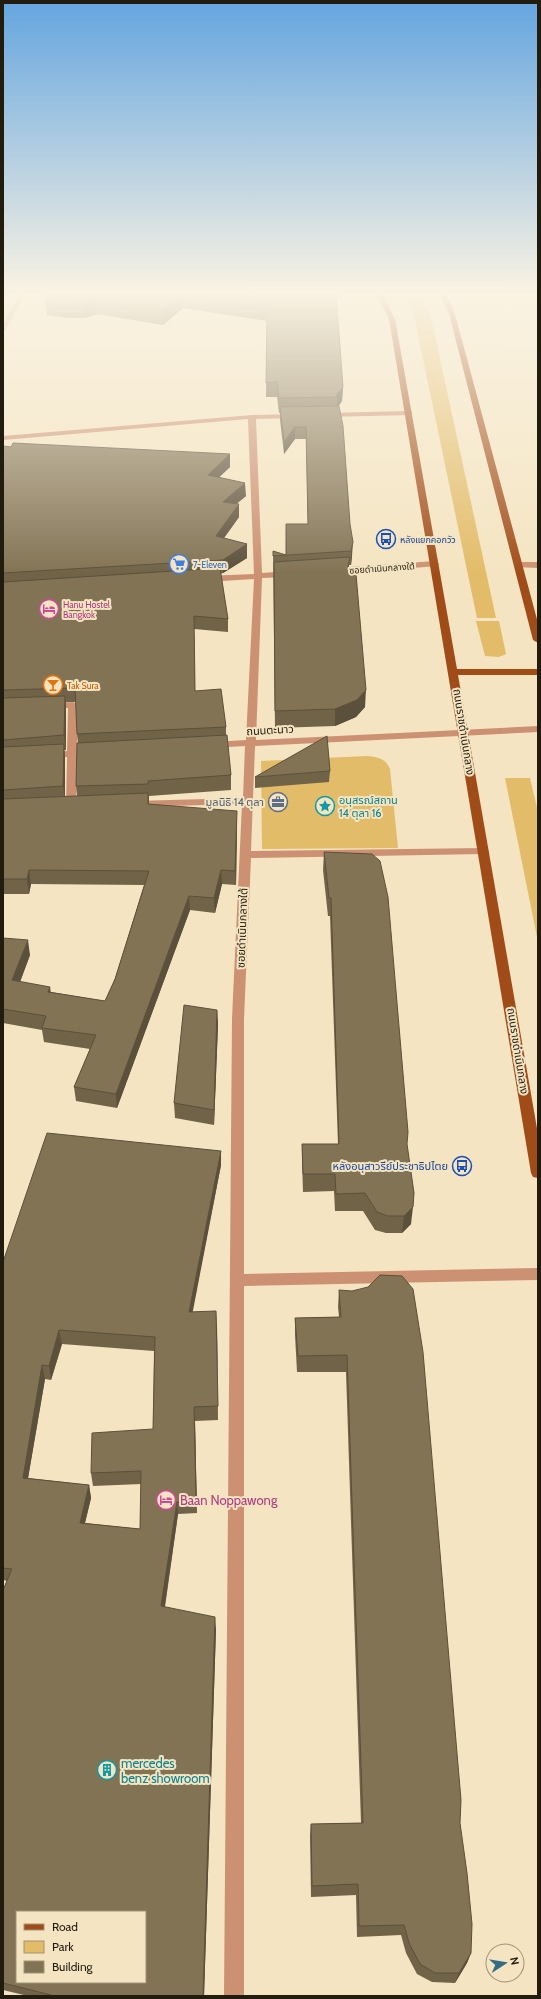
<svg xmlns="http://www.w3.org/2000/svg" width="541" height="1999" font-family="Cabin,'Noto Sans Thai',sans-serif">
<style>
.green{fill:#e2bc69}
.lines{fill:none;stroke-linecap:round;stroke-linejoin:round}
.minor{fill:#cc9172;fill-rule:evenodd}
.major{fill:#a04c18;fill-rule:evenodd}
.wall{fill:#706348;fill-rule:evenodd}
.shaded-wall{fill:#5b503b}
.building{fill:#827354;stroke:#5b503b;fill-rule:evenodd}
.labels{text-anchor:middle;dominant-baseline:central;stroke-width:4;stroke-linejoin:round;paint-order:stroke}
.far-transit-label{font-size:9px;fill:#164399;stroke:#f4e4c1;text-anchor:start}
.far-shop-label{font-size:9px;fill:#366cbe;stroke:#f4e4c1;text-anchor:start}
.far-street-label{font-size:9px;fill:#221c0f;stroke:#f4e4c1}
.far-hotel-label{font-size:9px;fill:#b23c85;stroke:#f4e4c1;text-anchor:start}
.far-food-label{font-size:9px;fill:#c56008;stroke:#f4e4c1;text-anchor:start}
.street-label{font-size:11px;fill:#221c0f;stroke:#f4e4c1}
.culture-label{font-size:11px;fill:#0d838f;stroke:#f4e4c1;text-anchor:start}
.service-label{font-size:11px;fill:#4e5e75;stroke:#f4e4c1;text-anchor:end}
.transit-label{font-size:11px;fill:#164399;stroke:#f4e4c1;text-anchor:end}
.near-hotel-label{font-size:13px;fill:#b23c85;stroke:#f4e4c1;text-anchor:start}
.near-culture-label{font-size:13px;fill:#0d838f;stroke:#f4e4c1;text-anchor:start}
</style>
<rect width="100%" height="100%" fill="#f4e4c1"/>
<g class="green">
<path d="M403,294H420L431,317L496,618H477L414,316L409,301Z"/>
<path d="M476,621H499L506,654L499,657L485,656Z"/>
<path d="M367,756C378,757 385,758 390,769L398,848L262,849L261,761Z"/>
<path d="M505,778H530L538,812V942Z"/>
</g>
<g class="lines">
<g class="minor">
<path d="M20,294H26L6,329L3,331V323Z"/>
<path d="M409,411H412V415L325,417L321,415L325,413Z"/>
<path d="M298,414L299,416L295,418L256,419L262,573L289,571L293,574L289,577L262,578L256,740L538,726V732L255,746L251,851L484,848L489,851L484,854L251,858L244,1019V1274L538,1268V1280L244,1286V1996H224L232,1019L242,804L134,807L129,804L134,801L243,798L245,746L212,748L207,745L212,742L246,740L254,579L206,582L202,579L206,576L254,574L248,419L3,440V436L252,415Z"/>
<path d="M435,561L439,564L438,566L336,574L332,571L336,568Z"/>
<path d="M519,562H538V568L516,567V563Z"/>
<path d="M73,702L78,705L77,750L91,749L96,752L91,755L77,756L76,805L71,808L66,805L67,757L50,758L45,755L50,752L67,751L68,708L51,709L46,706L51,703Z"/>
</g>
<g class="major">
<path d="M376,294H382L395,319L457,669H538V675H458L538,1134V1178L533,1177L531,1173L389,319Z"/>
<path d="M440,294H446L455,314L538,623V643L533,640L449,314Z"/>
</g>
</g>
<g class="wall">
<path d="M46,294H336L343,387L342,401L339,406L352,556L351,565H349V567L365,707L356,717L335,726L275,728L273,551L286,555L308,524L306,439H295L284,454L280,420V413H279L277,397H266L267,321L183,308L163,325L97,314L85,318H67L47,315L46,302Z"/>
<path d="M3,446L11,447L230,454V467L219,477L246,496L236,504L239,517L224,538L247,544V558L223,573L220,574L228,619V632L194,629L195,691L226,727V735L231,775V790L149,796V804L237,825L236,885L222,884L215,913L190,910L117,1108L76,1101L74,1087L90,1049L44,1042L42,1030L3,1023V938L30,955L20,982L51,992L105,1001L115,979L144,885L31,884L29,894H3ZM66,702H76L77,734L78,743L76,786L77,796L65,797V759L64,750H66Z"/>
<path d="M330,771L329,782L255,788V777Z"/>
<path d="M324,852L407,1144L411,1224L402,1233H386L375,1230L363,1211H335L334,1191L303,1192L302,1161V1144H338L330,916H328L323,870Z"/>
<path d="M217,1010L218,1025L214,1125L175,1118L174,1103Z"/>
<path d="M221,1151V1165L192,1312L217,1325L218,1420L195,1421L197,1513L178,1514L165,1607L216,1629L204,1996H28L3,1990V1590L7,1581L3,1580V1262ZM62,1344L154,1351L153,1429L91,1473L93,1486L141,1484L140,1529L85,1523L91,1498L89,1485L28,1478L45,1379L51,1380Z"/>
<path d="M339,1290L460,1823L471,1953L467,1963L455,1983L432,1982L417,1974L406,1953L401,1935L357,1937L356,1895L311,1897L310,1836L311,1824L361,1823L346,1372H297L295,1335V1318L339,1317L338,1307Z"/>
</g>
<g class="shaded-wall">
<path d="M183,294V308L163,325L162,311Z"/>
<path d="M96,301L97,314L85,318L83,304Z"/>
<path d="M343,387L342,401L337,408V394Z"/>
<path d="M295,427V439L284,454V442Z"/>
<path d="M230,454V467L208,488V475Z"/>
<path d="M245,483L246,496L223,515V502Z"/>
<path d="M239,504V517L216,549V536Z"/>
<path d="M353,542L352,556L351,565V551Z"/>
<path d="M247,544V558L223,573V560Z"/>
<path d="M366,690L365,707L356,717L335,726V709Z"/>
<path d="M65,696L66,710V750L64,735Z"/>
<path d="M64,744L65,759V801L63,786Z"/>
<path d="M237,811V825L236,885L235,871Z"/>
<path d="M29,870L31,884L29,894L27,879Z"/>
<path d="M221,870L222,884L215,913L214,898Z"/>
<path d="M189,896L190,910L117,1108L116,1094Z"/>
<path d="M28,940L30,955L15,995L12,980Z"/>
<path d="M50,987L52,1001L48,992Z"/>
<path d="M217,1010L218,1025L214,1125V1110Z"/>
<path d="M221,1151V1165L190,1326L189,1312Z"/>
<path d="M413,1207L411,1224L402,1233L404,1216Z"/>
<path d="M216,1311L217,1325L218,1420V1406Z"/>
<path d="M59,1330L62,1344L51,1380L49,1366Z"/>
<path d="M42,1365L45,1379L26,1490L23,1478Z"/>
<path d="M194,1407L195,1421L197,1513L196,1501Z"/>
<path d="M89,1485L91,1498L82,1535L80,1523Z"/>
<path d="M177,1502L178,1514L163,1618L161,1606Z"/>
<path d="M215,1617L216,1629L204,1996H203Z"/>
<path d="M471,1953L467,1963L455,1983L459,1973Z"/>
</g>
<g class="building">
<path d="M46,294H336L343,387L337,394V397L279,398L277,382L266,383L267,308L183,294L162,311L96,301L83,304L65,305L46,302Z"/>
<path d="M339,406L343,426L350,524L353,542L351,551L273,556V551L286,555V524H308L306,427H295L284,442L280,407Z"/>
<path d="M13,443L230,454L208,475L245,483L223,502L239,504L216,536L247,544L223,560L3,573V446L11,447Z"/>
<path d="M350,557L348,566L356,574L366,690L357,700L335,709L275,711L274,562Z"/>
<path d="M220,568L228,619L194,616L195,691L221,689L226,727L77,734L75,688L3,690V582Z"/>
<path d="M65,696L64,735L3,740V698Z"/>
<path d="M227,735L231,775L148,781V784L76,786L77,743Z"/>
<path d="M327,736L330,771L255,777Z"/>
<path d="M64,744L63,786L3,790V747Z"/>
<path d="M148,793V804L237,811L235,871L221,870L214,898L189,896L116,1094L74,1087L96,1035L42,1028L46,1016L3,1009V938L28,940L12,980L50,987L48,992L105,1001L115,979L149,871L29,870L27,879H3V799Z"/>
<path d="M324,852L372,854L380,861L388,897L408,1132L407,1144L414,1193L413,1207L404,1216H388L377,1212L365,1193L336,1194L335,1174H303L302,1144H339L331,898H329Z"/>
<path d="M184,1005L217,1010L214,1110L174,1103Z"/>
<path d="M47,1133L221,1151L189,1312L216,1311L218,1406L194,1407L196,1501L177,1502L161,1606L215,1617L203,1996H55L3,1983V1590L12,1569L3,1568V1262ZM59,1330L155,1337L153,1429L92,1433L91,1473L141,1471L140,1529L80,1523L89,1485L23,1478L42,1365L49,1366ZM17,1912H145V1982H17Z"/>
<path d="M380,1275L402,1276L413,1289L423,1352L461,1800L460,1823L467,1873L472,1924L471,1953L459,1973H435L420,1964L409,1943L404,1925L359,1926L358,1884L312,1886L311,1824L363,1823L347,1355L298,1356L295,1318L341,1317L339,1290L352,1291L368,1287Z"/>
</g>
<linearGradient id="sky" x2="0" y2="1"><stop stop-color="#64a5df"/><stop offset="0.51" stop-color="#faf3e3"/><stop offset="1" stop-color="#faf3e3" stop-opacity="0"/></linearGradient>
<rect width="541" height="574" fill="url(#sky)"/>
<defs>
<symbol id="bus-ring" viewBox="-11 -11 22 22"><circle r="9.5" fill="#f4e4c1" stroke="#1a4fb4" stroke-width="1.5"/><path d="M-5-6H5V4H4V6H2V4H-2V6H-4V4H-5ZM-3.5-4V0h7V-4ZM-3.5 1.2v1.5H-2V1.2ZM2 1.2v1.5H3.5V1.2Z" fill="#1a4fb4"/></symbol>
<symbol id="supermarket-ring" viewBox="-11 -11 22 22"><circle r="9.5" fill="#f4e4c1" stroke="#3f7fe0" stroke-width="1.5"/><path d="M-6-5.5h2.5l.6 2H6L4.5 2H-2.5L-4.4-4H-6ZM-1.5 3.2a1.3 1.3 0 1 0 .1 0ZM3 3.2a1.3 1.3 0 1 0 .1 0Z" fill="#3f7fe0"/></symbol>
<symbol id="hotel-ring" viewBox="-11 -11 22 22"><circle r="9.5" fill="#f4e4c1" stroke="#d1479c" stroke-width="1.5"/><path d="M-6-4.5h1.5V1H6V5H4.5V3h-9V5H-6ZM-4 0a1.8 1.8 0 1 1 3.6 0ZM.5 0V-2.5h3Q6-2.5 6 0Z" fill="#d1479c"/></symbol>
<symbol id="bar-ring" viewBox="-11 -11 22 22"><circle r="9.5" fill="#f4e4c1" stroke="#e8710a" stroke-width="1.5"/><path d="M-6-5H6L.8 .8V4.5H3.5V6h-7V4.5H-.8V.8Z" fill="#e8710a"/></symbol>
<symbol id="office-ring" viewBox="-11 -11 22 22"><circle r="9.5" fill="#f4e4c1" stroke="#5c6f8a" stroke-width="1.5"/><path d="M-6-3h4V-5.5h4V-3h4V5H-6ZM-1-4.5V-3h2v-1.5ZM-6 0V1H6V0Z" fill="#5c6f8a"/></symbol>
<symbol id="sight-ring" viewBox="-11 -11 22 22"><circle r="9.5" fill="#f4e4c1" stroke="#0f9aa8" stroke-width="1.5"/><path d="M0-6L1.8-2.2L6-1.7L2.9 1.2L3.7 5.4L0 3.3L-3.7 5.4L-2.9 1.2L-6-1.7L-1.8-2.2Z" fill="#0f9aa8"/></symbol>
<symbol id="building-ring" viewBox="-11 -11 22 22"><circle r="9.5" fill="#f4e4c1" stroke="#0f9aa8" stroke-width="1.5"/><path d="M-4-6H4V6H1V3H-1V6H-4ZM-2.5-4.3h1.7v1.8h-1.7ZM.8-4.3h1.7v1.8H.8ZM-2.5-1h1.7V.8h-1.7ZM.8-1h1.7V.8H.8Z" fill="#0f9aa8"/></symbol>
</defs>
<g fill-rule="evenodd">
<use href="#bus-ring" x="375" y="528" width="22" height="22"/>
<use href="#supermarket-ring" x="168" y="553" width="22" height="22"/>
<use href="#hotel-ring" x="38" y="598" width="22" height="22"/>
<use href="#bar-ring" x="42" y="674" width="22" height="22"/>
<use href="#office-ring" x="267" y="791" width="22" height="22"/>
<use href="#sight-ring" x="314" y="795" width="22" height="22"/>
<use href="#bus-ring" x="451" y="1155" width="22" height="22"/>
<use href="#hotel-ring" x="155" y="1489" width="22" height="22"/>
<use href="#building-ring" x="96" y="1759" width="22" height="22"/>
</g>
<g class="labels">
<g class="far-transit-label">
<text x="400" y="539">หลังแยกคอกวัว</text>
</g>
<g class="far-shop-label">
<text x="193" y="564">7-Eleven</text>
</g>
<g class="far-street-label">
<text transform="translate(382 568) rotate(-4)">ซอยดำเนินกลางใต้</text>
</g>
<g class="far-hotel-label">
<text x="63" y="604">Hanu Hostel<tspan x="63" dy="10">Bangkok</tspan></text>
</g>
<g class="far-food-label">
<text x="67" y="685">Tak Sura</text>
</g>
<g class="street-label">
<text transform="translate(270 730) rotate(-3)">ถนนตะนาว</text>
<text transform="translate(464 732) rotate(81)">ถนนราชดำเนินกลาง</text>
<text transform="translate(242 928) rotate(-88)">ซอยดำเนินกลางใต้</text>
<text transform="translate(518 1051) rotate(81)">ถนนราชดำเนินกลาง</text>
</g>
<g class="culture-label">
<text x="339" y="800">อนุสรณ์สถาน<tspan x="339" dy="13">14 ตุลา 16</tspan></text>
</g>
<g class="service-label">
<text x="264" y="802">มูลนิธิ 14 ตุลา</text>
</g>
<g class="transit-label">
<text x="448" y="1166">หลังอนุสาวรีย์ประชาธิปไตย</text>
</g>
<g class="near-hotel-label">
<text x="180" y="1500">Baan Noppawong</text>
</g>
<g class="near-culture-label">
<text x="121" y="1763">mercedes<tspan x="121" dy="15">benz showroom</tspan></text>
</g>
</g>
<rect width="541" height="1999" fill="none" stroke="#221c0f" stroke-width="8"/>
<rect x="16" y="1911" width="130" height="72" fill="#f4e4c1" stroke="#a0947a"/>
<rect x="24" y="1924" width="20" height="6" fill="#a04c18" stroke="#a0947a"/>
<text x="52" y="1931" font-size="12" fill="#221c0f">Road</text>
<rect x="24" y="1941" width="20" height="12" fill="#e2bc69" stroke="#a0947a"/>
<text x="52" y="1951" font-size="12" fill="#221c0f">Park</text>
<rect x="24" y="1961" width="20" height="12" fill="#827354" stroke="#a0947a"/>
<text x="52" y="1971" font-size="12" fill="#221c0f">Building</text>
<g transform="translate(505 1963) rotate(78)"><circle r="19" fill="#f4e4c1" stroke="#a0947a"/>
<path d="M0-3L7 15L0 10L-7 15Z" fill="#346c86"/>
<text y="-6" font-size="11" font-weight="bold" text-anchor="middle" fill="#221c0f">N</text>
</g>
</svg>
